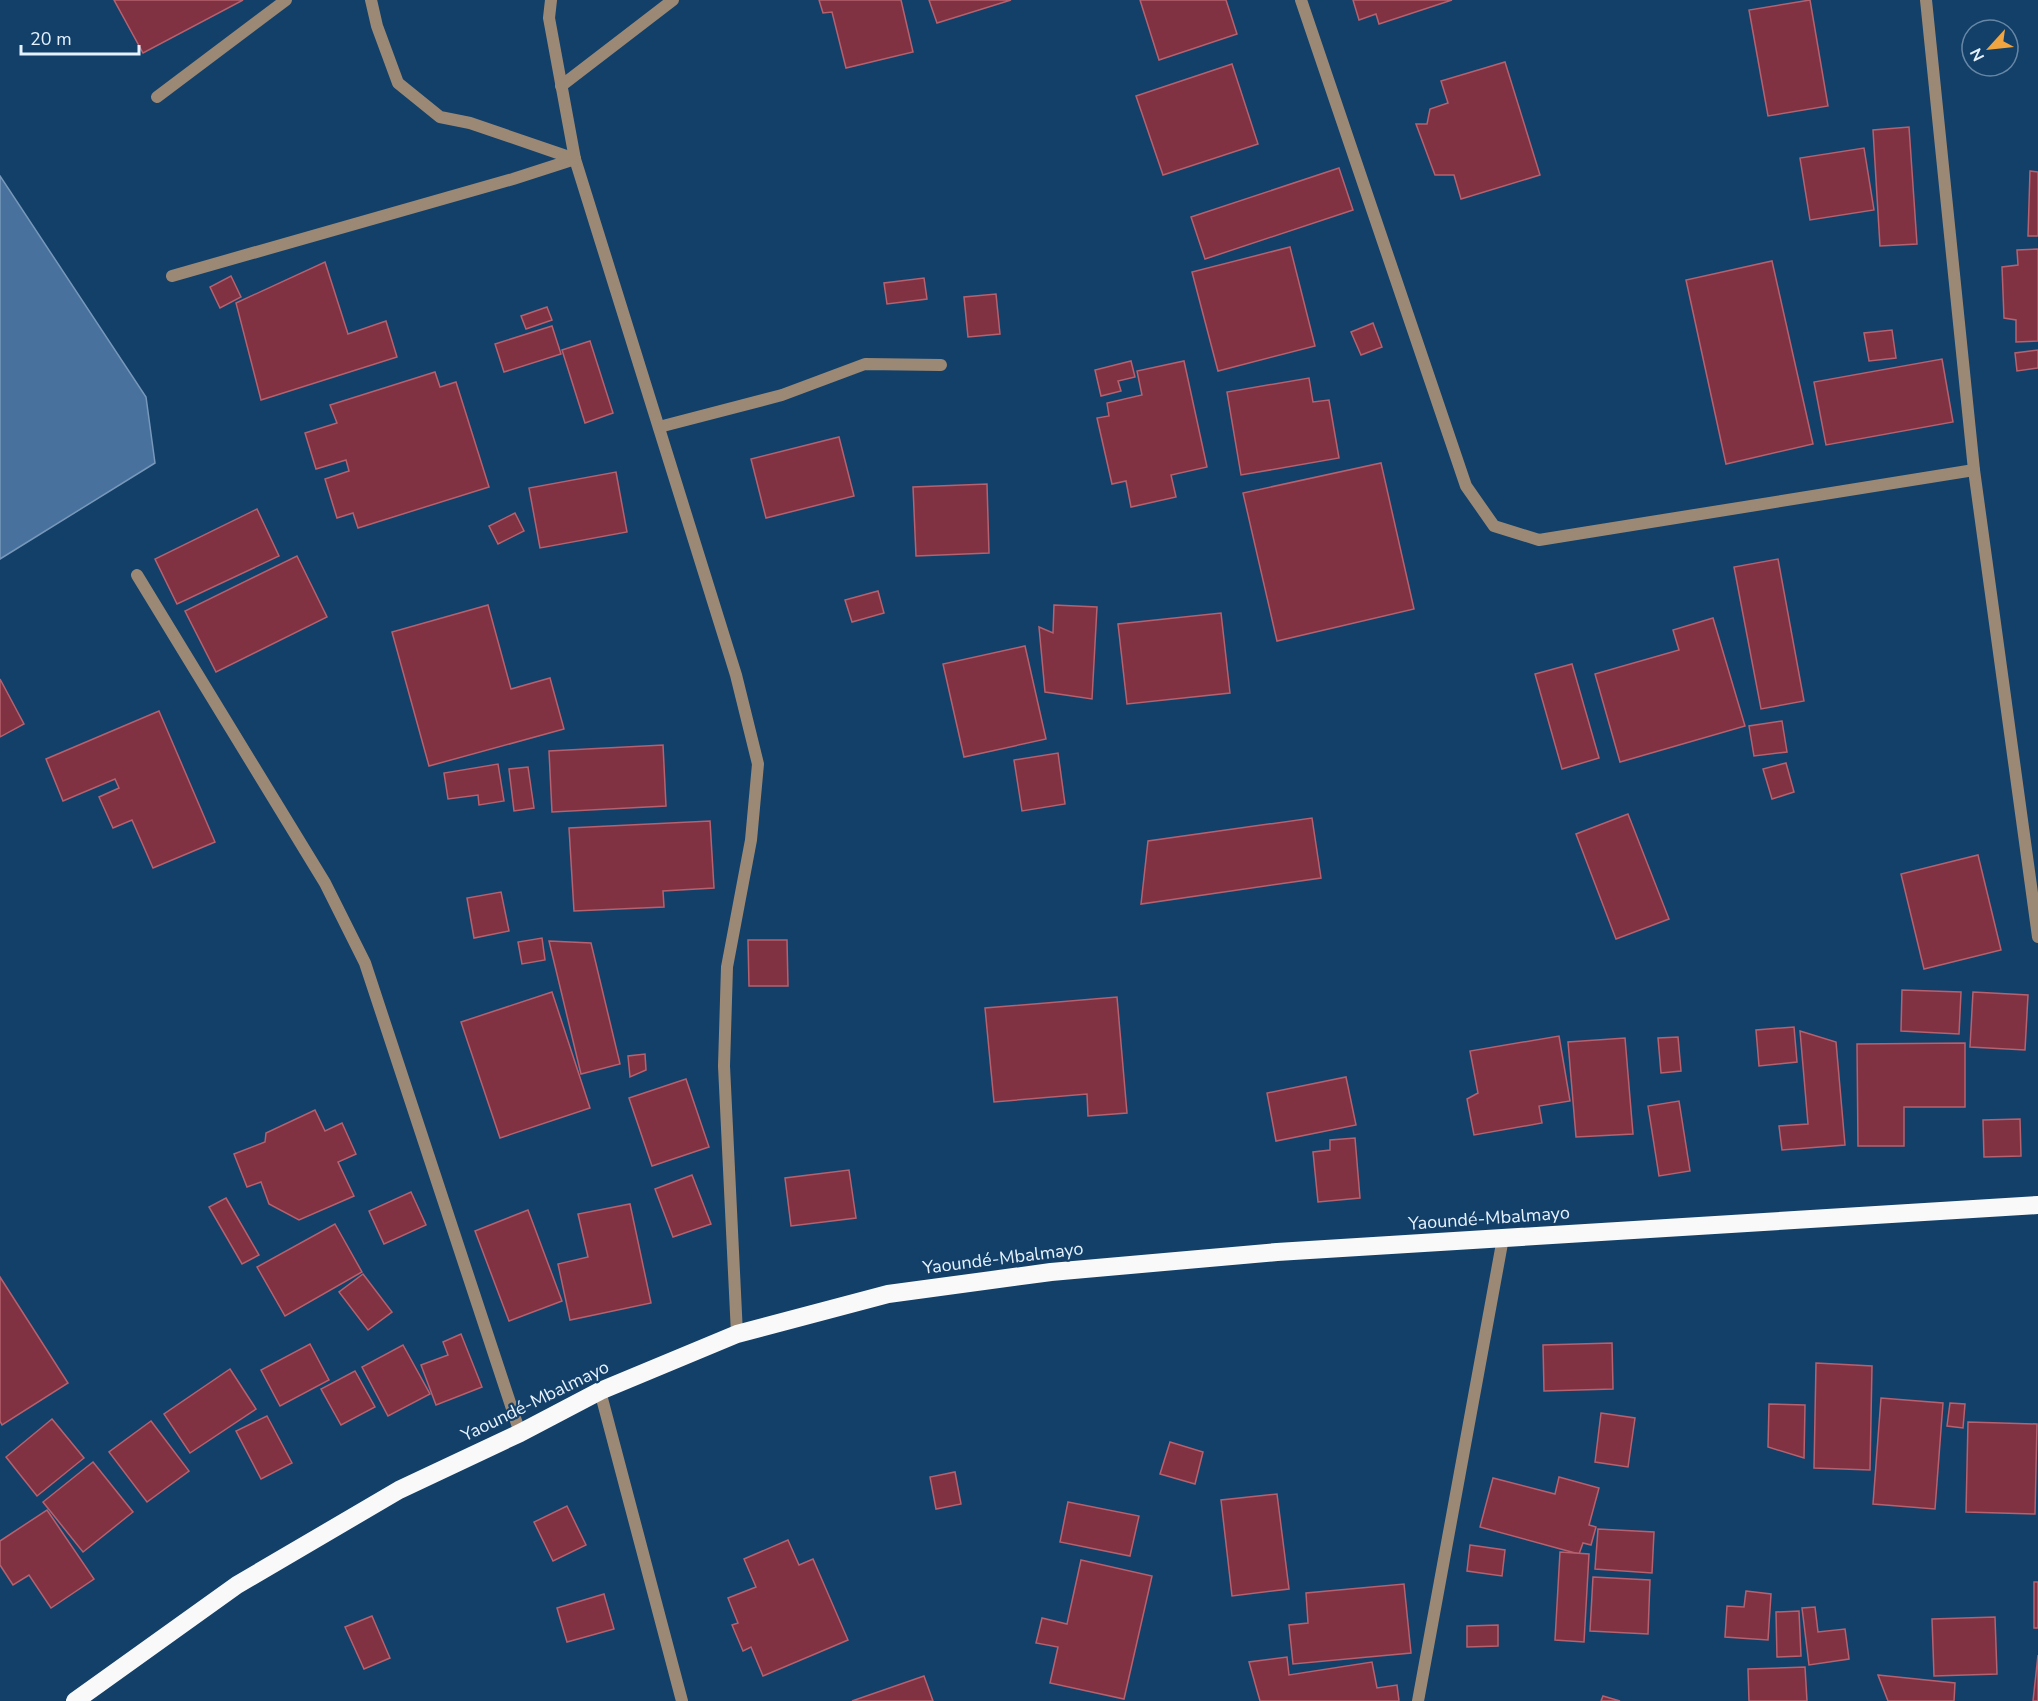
<svg xmlns="http://www.w3.org/2000/svg" width="2038" height="1701" font-family="'Nunito Sans',sans-serif">
<style>
.water{fill:#48729d;stroke:#7798ba;stroke-width:1.5}
.building{fill:#803242;stroke:#b5616f;stroke-width:1.5}
.lines{fill:none;stroke-linecap:round;stroke-linejoin:round}
.street{stroke:#9c8975;stroke-width:12}
.highway{stroke:#f9f9f9;stroke-width:18}
.labels{text-anchor:middle;dominant-baseline:central;stroke-width:4.5;stroke-linejoin:round;paint-order:stroke}
.street-label{font-size:18px;fill:#e6f2ff;stroke:#134069}
</style>
<rect width="100%" height="100%" fill="#134069"/>
<path class="water" d="M0,176L146,397L155,463L0,559Z"/>
<g class="building">
<path d="M114,0H243L143,53Z"/>
<path d="M819,0H901L913,52L846,68L832,12L823,13Z"/>
<path d="M929,0H1011L937,23Z"/>
<path d="M1140,0H1226L1237,34L1159,60Z"/>
<path d="M1353,0H1452L1379,24L1376,14L1359,20Z"/>
<path d="M1810,0L1828,106L1768,116L1749,10Z"/>
<path d="M1505,62L1540,175L1461,199L1454,175H1435L1416,124H1427L1430,109L1448,103L1441,81Z"/>
<path d="M1232,64L1258,144L1163,175L1136,96Z"/>
<path d="M1909,127L1917,244L1880,246L1873,130Z"/>
<path d="M1864,148L1874,210L1810,220L1800,158Z"/>
<path d="M1339,168L1353,210L1205,259L1191,217Z"/>
<path d="M2030,171L2038,172V236H2028Z"/>
<path d="M1290,247L1315,346L1218,371L1192,272Z"/>
<path d="M2038,249V341L2016,342V320L2004,318L2002,267L2018,265L2017,250Z"/>
<path d="M1772,261L1813,444L1726,464L1686,280Z"/>
<path d="M325,262L348,334L386,321L397,357L261,400L236,303Z"/>
<path d="M231,276L241,297L220,308L210,287Z"/>
<path d="M924,278L927,299L887,304L884,283Z"/>
<path d="M996,294L1000,334L968,337L964,297Z"/>
<path d="M547,307L552,320L526,329L521,316Z"/>
<path d="M1373,323L1382,347L1361,355L1351,332Z"/>
<path d="M552,326L561,354L504,372L495,344Z"/>
<path d="M1892,330L1896,358L1869,361L1864,333Z"/>
<path d="M590,341L613,413L585,423L562,350Z"/>
<path d="M2038,350V368L2017,371L2015,353Z"/>
<path d="M1942,359L1953,422L1826,445L1814,382Z"/>
<path d="M1131,361L1135,377L1118,381L1121,391L1101,396L1095,370Z"/>
<path d="M1184,361L1207,467L1171,475L1176,497L1131,507L1126,481L1112,484L1097,418L1109,416L1107,403L1142,395L1137,371Z"/>
<path d="M435,372L440,387L456,382L489,487L358,528L353,513L337,518L325,479L349,471L346,460L316,469L305,433L337,423L330,405Z"/>
<path d="M1309,378L1313,402L1329,400L1339,458L1241,475L1227,392Z"/>
<path d="M839,437L854,496L766,518L751,459Z"/>
<path d="M1381,463L1414,609L1277,641L1243,493Z"/>
<path d="M616,472L627,532L540,548L529,488Z"/>
<path d="M987,484L989,553L916,556L913,487Z"/>
<path d="M257,509L279,556L177,604L155,559Z"/>
<path d="M515,513L524,531L498,544L489,526Z"/>
<path d="M297,556L327,617L216,672L185,611Z"/>
<path d="M1778,559L1804,701L1761,709L1734,567Z"/>
<path d="M878,591L884,613L852,622L845,600Z"/>
<path d="M488,605L511,689L550,678L564,729L429,766L392,632Z"/>
<path d="M1054,605L1097,607L1092,699L1045,692L1039,627L1053,633Z"/>
<path d="M1221,613L1230,693L1127,704L1118,624Z"/>
<path d="M1713,618L1745,726L1620,762L1595,674L1679,650L1673,630Z"/>
<path d="M1025,646L1046,739L964,757L943,664Z"/>
<path d="M1572,664L1599,758L1562,769L1535,674Z"/>
<path d="M0,679L24,724L0,737Z"/>
<path d="M159,711L215,842L153,868L132,820L113,828L99,797L119,788L115,779L63,801L46,759Z"/>
<path d="M1782,721L1787,752L1754,756L1749,726Z"/>
<path d="M663,745L666,806L552,812L549,751Z"/>
<path d="M1058,753L1065,804L1022,811L1014,760Z"/>
<path d="M1786,763L1794,792L1772,799L1763,769Z"/>
<path d="M498,764L504,801L479,805L478,795L448,799L444,773Z"/>
<path d="M528,767L534,808L514,811L509,769Z"/>
<path d="M1628,814L1669,919L1616,939L1576,834Z"/>
<path d="M1312,818L1321,878L1141,904L1148,841Z"/>
<path d="M710,821L714,888L663,891L664,907L574,911L569,828Z"/>
<path d="M1978,855L2001,950L1924,969L1901,874Z"/>
<path d="M501,892L509,931L474,938L467,898Z"/>
<path d="M542,938L545,960L522,964L518,942Z"/>
<path d="M748,940H787L788,986H749Z"/>
<path d="M549,941L591,943L620,1064L581,1074Z"/>
<path d="M1902,990L1961,992L1959,1034L1901,1031Z"/>
<path d="M552,992L590,1108L500,1138L461,1022Z"/>
<path d="M1973,992L2028,995L2025,1050L1970,1047Z"/>
<path d="M1117,997L1127,1113L1088,1116L1087,1094L994,1102L985,1008Z"/>
<path d="M1794,1027L1797,1062L1759,1066L1756,1030Z"/>
<path d="M1800,1031L1836,1042L1845,1145L1782,1150L1779,1126L1808,1124Z"/>
<path d="M1559,1036L1570,1101L1539,1106L1542,1123L1474,1135L1467,1099L1478,1093L1470,1051Z"/>
<path d="M1678,1037L1681,1071L1661,1073L1658,1038Z"/>
<path d="M1625,1038L1633,1134L1576,1137L1568,1042Z"/>
<path d="M1965,1043V1107H1904V1146H1858L1857,1044Z"/>
<path d="M645,1054L646,1070L630,1077L628,1056Z"/>
<path d="M1346,1077L1356,1125L1276,1141L1267,1093Z"/>
<path d="M686,1079L709,1147L652,1166L629,1098Z"/>
<path d="M1679,1101L1690,1171L1659,1176L1648,1106Z"/>
<path d="M315,1110L325,1131L342,1123L356,1154L338,1162L354,1196L299,1220L269,1204L261,1182L247,1187L234,1154L265,1142L266,1133Z"/>
<path d="M2020,1119L2021,1156L1984,1157L1983,1120Z"/>
<path d="M1355,1138L1360,1198L1318,1202L1313,1152L1330,1150V1140Z"/>
<path d="M849,1170L856,1218L791,1226L785,1178Z"/>
<path d="M692,1175L711,1224L673,1237L655,1189Z"/>
<path d="M411,1192L426,1225L384,1244L369,1211Z"/>
<path d="M226,1198L259,1255L242,1264L209,1207Z"/>
<path d="M630,1204L651,1303L570,1320L558,1264L588,1257L578,1214Z"/>
<path d="M528,1210L562,1301L509,1321L475,1231Z"/>
<path d="M335,1224L362,1272L285,1316L257,1267Z"/>
<path d="M363,1274L392,1312L368,1330L339,1292Z"/>
<path d="M0,1277L68,1383L2,1425L0,1421Z"/>
<path d="M461,1334L482,1387L436,1405L421,1365L448,1355L443,1342Z"/>
<path d="M1612,1343L1613,1389L1544,1391L1543,1345Z"/>
<path d="M310,1344L329,1380L280,1406L261,1370Z"/>
<path d="M403,1345L430,1394L388,1416L362,1367Z"/>
<path d="M1816,1363L1872,1366L1870,1470L1814,1468Z"/>
<path d="M230,1369L256,1409L190,1453L164,1414Z"/>
<path d="M355,1371L375,1407L341,1425L321,1389Z"/>
<path d="M1881,1398L1943,1403L1935,1509L1873,1504Z"/>
<path d="M1950,1403L1965,1404L1963,1428L1947,1426Z"/>
<path d="M1769,1404L1805,1405L1804,1458L1768,1447Z"/>
<path d="M1601,1413L1635,1418L1628,1467L1595,1462Z"/>
<path d="M267,1416L292,1463L261,1479L236,1431Z"/>
<path d="M52,1419L84,1458L37,1496L6,1457Z"/>
<path d="M151,1421L189,1471L147,1502L109,1452Z"/>
<path d="M1968,1422L2037,1424L2035,1514L1966,1512Z"/>
<path d="M1170,1442L1203,1452L1195,1484L1160,1474Z"/>
<path d="M93,1462L133,1512L83,1552L43,1502Z"/>
<path d="M955,1472L961,1504L936,1509L930,1477Z"/>
<path d="M1559,1477L1599,1488L1589,1525L1596,1527L1591,1545L1583,1543L1579,1554L1480,1527L1493,1478L1555,1494Z"/>
<path d="M1277,1494L1289,1589L1232,1596L1221,1500Z"/>
<path d="M1068,1502L1139,1516L1130,1556L1060,1542Z"/>
<path d="M567,1506L586,1545L553,1561L534,1522Z"/>
<path d="M47,1510L94,1579L51,1608L29,1575L13,1585L0,1565V1541Z"/>
<path d="M1598,1529L1654,1532L1652,1573L1595,1569Z"/>
<path d="M788,1540L799,1565L813,1559L848,1640L763,1676L751,1647L743,1651L732,1625L738,1623L728,1598L756,1587L744,1559Z"/>
<path d="M1470,1545L1505,1550L1502,1576L1467,1571Z"/>
<path d="M1560,1552L1589,1554L1584,1642L1555,1640Z"/>
<path d="M1081,1560L1152,1576L1124,1699L1050,1683L1058,1647L1036,1643L1042,1618L1067,1624Z"/>
<path d="M1593,1577L1650,1580L1648,1634L1590,1631Z"/>
<rect x="2034" y="1582" width="4" height="46"/>
<path d="M1404,1584L1411,1653L1293,1664L1289,1625L1308,1623L1306,1593Z"/>
<path d="M1746,1591L1771,1594L1768,1640L1725,1637L1727,1606L1744,1607Z"/>
<path d="M604,1594L614,1629L567,1642L557,1608Z"/>
<path d="M1815,1607L1818,1632L1845,1629L1849,1659L1809,1665L1802,1608Z"/>
<path d="M1799,1611L1801,1656L1777,1657L1776,1612Z"/>
<path d="M372,1616L390,1658L364,1669L345,1627Z"/>
<path d="M1995,1617L1997,1674L1934,1676L1932,1619Z"/>
<path d="M1498,1625V1646L1467,1647V1626Z"/>
<path d="M2038,1655V1701H2033Z"/>
<path d="M1287,1657L1289,1675L1372,1662L1377,1688L1397,1685L1399,1701H1260L1249,1662Z"/>
<path d="M1805,1667L1807,1701H1749L1748,1669Z"/>
<path d="M1878,1675L1955,1683L1954,1701H1888Z"/>
<path d="M924,1676L933,1701H852Z"/>
<path d="M1603,1696L1620,1701H1601Z"/>
</g>
<g class="lines">
<g class="street">
<path d="M371,0L377,26L398,83L440,117L470,123L575,159"/>
<path d="M551,0L549,18L575,159L736,675L758,764L751,840L727,967L724,1066L737,1334"/>
<path d="M1301,0L1466,486L1494,526L1539,540L1974,470"/>
<path d="M1926,0L1974,470L2038,937"/>
<path d="M561,86L673,0"/>
<path d="M157,97L286,0"/>
<path d="M172,276L513,179L575,159"/>
<path d="M659,427L782,395L865,364L941,365"/>
<path d="M137,575L325,883L365,963L520,1433"/>
<path d="M600,1391L682,1701"/>
<path d="M1418,1701L1503,1238"/>
</g>
<path class="highway" d="M75,1701L237,1585L399,1490L520,1433L600,1391L737,1334L888,1294L1051,1272L1277,1252L2038,1205"/>
</g>
<g class="labels">
<g class="street-label">
<text transform="translate(1489 1218) rotate(-4)">Yaoundé-Mbalmayo</text>
<text transform="translate(1003 1258) rotate(-7)">Yaoundé-Mbalmayo</text>
<text transform="translate(535 1401) rotate(-26)">Yaoundé-Mbalmayo</text>
</g>
</g>
<g transform="translate(1990 48) rotate(243)"><circle r="28" fill="#134069" stroke="#6787a5" stroke-width="1.5"/>
<path d="M0-4.5L10 22L0 15L-10 22Z" fill="#f1a540"/>
<text y="-9" font-size="16" font-weight="bold" text-anchor="middle" fill="#e6f2ff">N</text>
</g>
<path d="M21 45v9h118v-9" fill="none" stroke="#e6f2ff" stroke-width="3"/>
<text x="30" y="45" font-size="18" fill="#e6f2ff" stroke="#134069" stroke-width="4.5" paint-order="stroke">20 m</text>
</svg>
